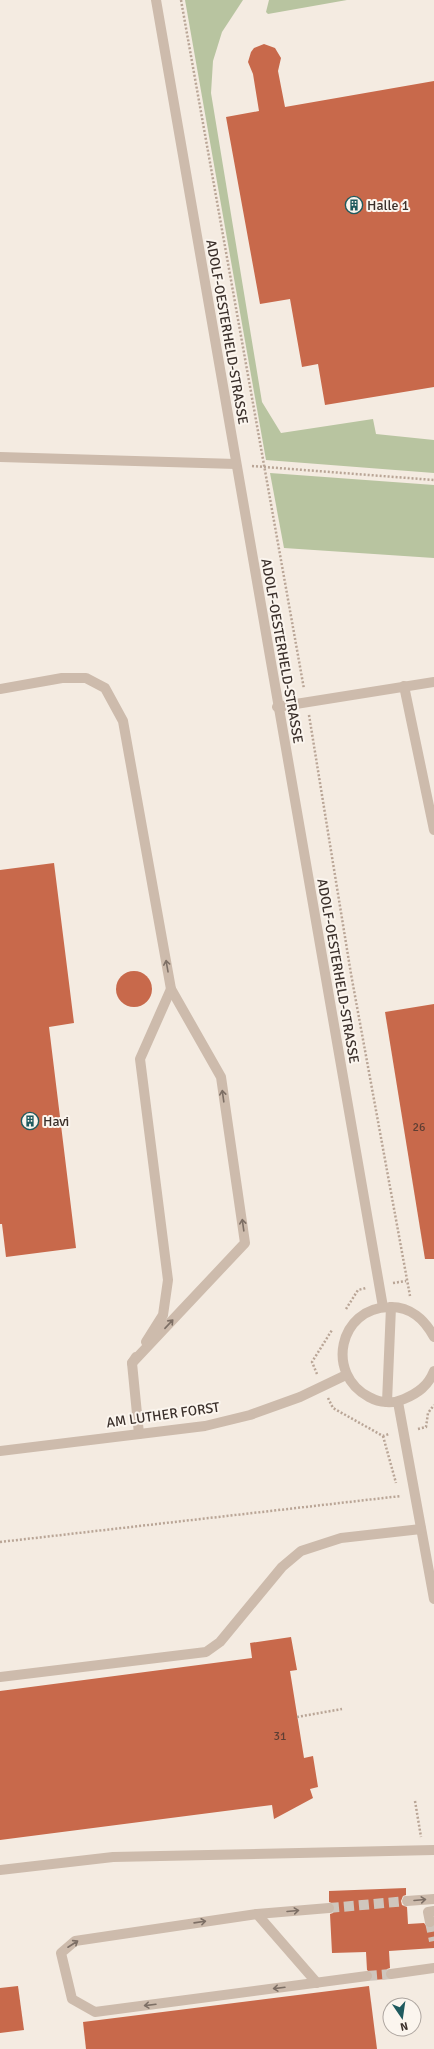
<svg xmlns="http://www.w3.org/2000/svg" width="434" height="2049" font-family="Signika,sans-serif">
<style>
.green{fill:#b8c4a0}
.building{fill:#c8694b}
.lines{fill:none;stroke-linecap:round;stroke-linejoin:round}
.minor-tunnel{stroke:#cfc6bd;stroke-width:10;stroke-dasharray:10 5;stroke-linecap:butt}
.path{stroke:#b9a596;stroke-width:2.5;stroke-dasharray:2 2;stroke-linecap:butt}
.minor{stroke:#cdbbac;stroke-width:10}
.oneway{stroke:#7d6f65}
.labels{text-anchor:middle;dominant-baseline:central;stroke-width:4;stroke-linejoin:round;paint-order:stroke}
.number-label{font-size:12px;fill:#5e3e33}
.poi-label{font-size:14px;fill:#3b302b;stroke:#fbf5ee;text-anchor:start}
.street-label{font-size:14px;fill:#3b302b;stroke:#fbf5ee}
</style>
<rect width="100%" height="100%" fill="#f4ebe1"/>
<g class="green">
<path d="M185,0H243L222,32L213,61L211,93L262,402L281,433L373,419L376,434L434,440V473L266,460Z"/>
<path d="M269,0H347L268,14L266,12Z"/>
<path d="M270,473L434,485V558L284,548Z"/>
</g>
<g class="building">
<path d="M264,44L275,48L281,58L278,71L285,107L434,81V387L325,405L318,364L302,367L290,299L260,304L226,117L259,111L253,74L248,62L251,52L254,48Z"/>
<path d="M54,863L74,1023L49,1027L76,1248L6,1257L2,1224H0V870Z"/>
<circle cx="134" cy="989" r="18"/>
<path d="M434,1004V1259H425L385,1012Z"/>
<path d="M291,1637L297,1670L290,1671L304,1758L313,1756L318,1787L310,1789L313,1798L274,1819L272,1805L0,1840V1691L252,1658L250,1643Z"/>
<path d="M406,1888V1895L403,1896L401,1901L402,1905L407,1907L408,1924L424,1923L428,1928L434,1927V1948L389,1951L390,1968L387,1969L385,1975L387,1979L372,1980L373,1975L367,1970L366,1952L332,1953L330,1914L333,1913L335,1908L334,1904L329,1902V1891Z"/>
<path d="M18,1986L24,2030L0,2033V1988Z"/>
<path d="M369,1986L377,2049H86L83,2022Z"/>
</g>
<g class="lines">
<g class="minor-tunnel">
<path d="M329,1908L407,1901"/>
<path d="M430,1922L434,1941"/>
<path d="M367,1976L391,1974"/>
</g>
<g class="path">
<path d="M181,0L304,689"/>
<path d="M252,466L434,480"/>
<path d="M309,715L351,974L410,1296"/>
<path d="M393,1283L406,1281"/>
<path d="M346,1309L358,1290L366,1288"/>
<path d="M317,1374L312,1362L332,1330"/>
<path d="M328,1398L333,1408L383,1436L389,1434"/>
<path d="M418,1429L426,1427L428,1413L434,1405"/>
<path d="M383,1436L396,1483"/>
<path d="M0,1542L401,1496"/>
<path d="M297,1717L342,1709"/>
<path d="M415,1801L421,1837"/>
</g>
<g class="minor">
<path d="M156,0L383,1307"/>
<path d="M0,457L236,464"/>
<path d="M404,686L434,830"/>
<path d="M0,689L62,678H86L105,688L123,721L171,989L221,1077L245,1243L132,1363"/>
<path d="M277,707L434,682"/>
<path d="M434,1337C425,1320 410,1306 389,1307C339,1308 325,1374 369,1397C380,1403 393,1404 404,1399C418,1393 428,1386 434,1371"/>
<path d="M146,1342L163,1315L168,1280L140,1059L171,989"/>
<path d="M136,1357L132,1363L139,1434"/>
<path d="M387,1402L391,1307"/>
<path d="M398,1402L434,1599"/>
<path d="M0,1451L205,1426L250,1415L300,1397L346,1375"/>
<path d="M0,1677L206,1652L220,1642L282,1567L301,1551L341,1538L421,1529"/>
<path d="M0,1870L113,1857L434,1850"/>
<path d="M407,1901L434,1899"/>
<path d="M257,1914L329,1908"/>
<path d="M430,1922L428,1912L434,1911"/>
<path d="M391,1974L434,1968"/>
<path d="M317,1983L257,1914L75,1941L61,1953L72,1999L95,2012L367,1976"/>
</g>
</g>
<defs><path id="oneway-shaft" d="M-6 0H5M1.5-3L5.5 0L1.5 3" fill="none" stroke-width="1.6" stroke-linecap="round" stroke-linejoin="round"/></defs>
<g class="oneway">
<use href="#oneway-shaft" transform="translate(167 966) rotate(-100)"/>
<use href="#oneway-shaft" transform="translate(223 1096) rotate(-98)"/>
<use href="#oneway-shaft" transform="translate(243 1225) rotate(-98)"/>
<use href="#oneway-shaft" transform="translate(169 1324) rotate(-47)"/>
<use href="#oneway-shaft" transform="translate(420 1900) rotate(-5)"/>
<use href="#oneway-shaft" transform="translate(293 1911) rotate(-5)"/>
<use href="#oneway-shaft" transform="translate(200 1922) rotate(-8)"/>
<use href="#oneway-shaft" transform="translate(73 1944) rotate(-33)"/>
<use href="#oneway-shaft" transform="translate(279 1988) rotate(173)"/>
<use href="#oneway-shaft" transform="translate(150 2005) rotate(173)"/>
</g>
<defs>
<symbol id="building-ring" viewBox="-11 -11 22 22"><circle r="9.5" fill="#fbf5ee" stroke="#1f5a5e" stroke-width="1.5"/><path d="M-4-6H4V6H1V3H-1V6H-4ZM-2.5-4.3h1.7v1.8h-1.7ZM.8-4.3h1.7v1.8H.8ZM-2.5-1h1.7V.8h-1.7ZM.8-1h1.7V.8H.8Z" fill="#1f5a5e"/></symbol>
</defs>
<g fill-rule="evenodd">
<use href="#building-ring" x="344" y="195" width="20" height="20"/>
<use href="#building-ring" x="20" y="1111" width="20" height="20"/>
</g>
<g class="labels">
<g class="number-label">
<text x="419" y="1127">26</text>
<text x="280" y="1736">31</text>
</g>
<g class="poi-label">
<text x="367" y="205">Halle 1</text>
<text x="43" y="1121">Havi</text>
</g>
<g class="street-label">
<text transform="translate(227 332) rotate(80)">ADOLF-OESTERHELD-STRASSE</text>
<text transform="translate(282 651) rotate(80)">ADOLF-OESTERHELD-STRASSE</text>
<text transform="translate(338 971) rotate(80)">ADOLF-OESTERHELD-STRASSE</text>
<text transform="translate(163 1415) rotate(-8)">AM LUTHER FORST</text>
</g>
</g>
<g transform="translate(402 2017) rotate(167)"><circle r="19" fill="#fbf5ee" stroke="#aea6a0"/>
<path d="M0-3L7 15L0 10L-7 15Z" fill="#1f5a5e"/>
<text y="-6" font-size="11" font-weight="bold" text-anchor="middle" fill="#3b302b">N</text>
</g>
</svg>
